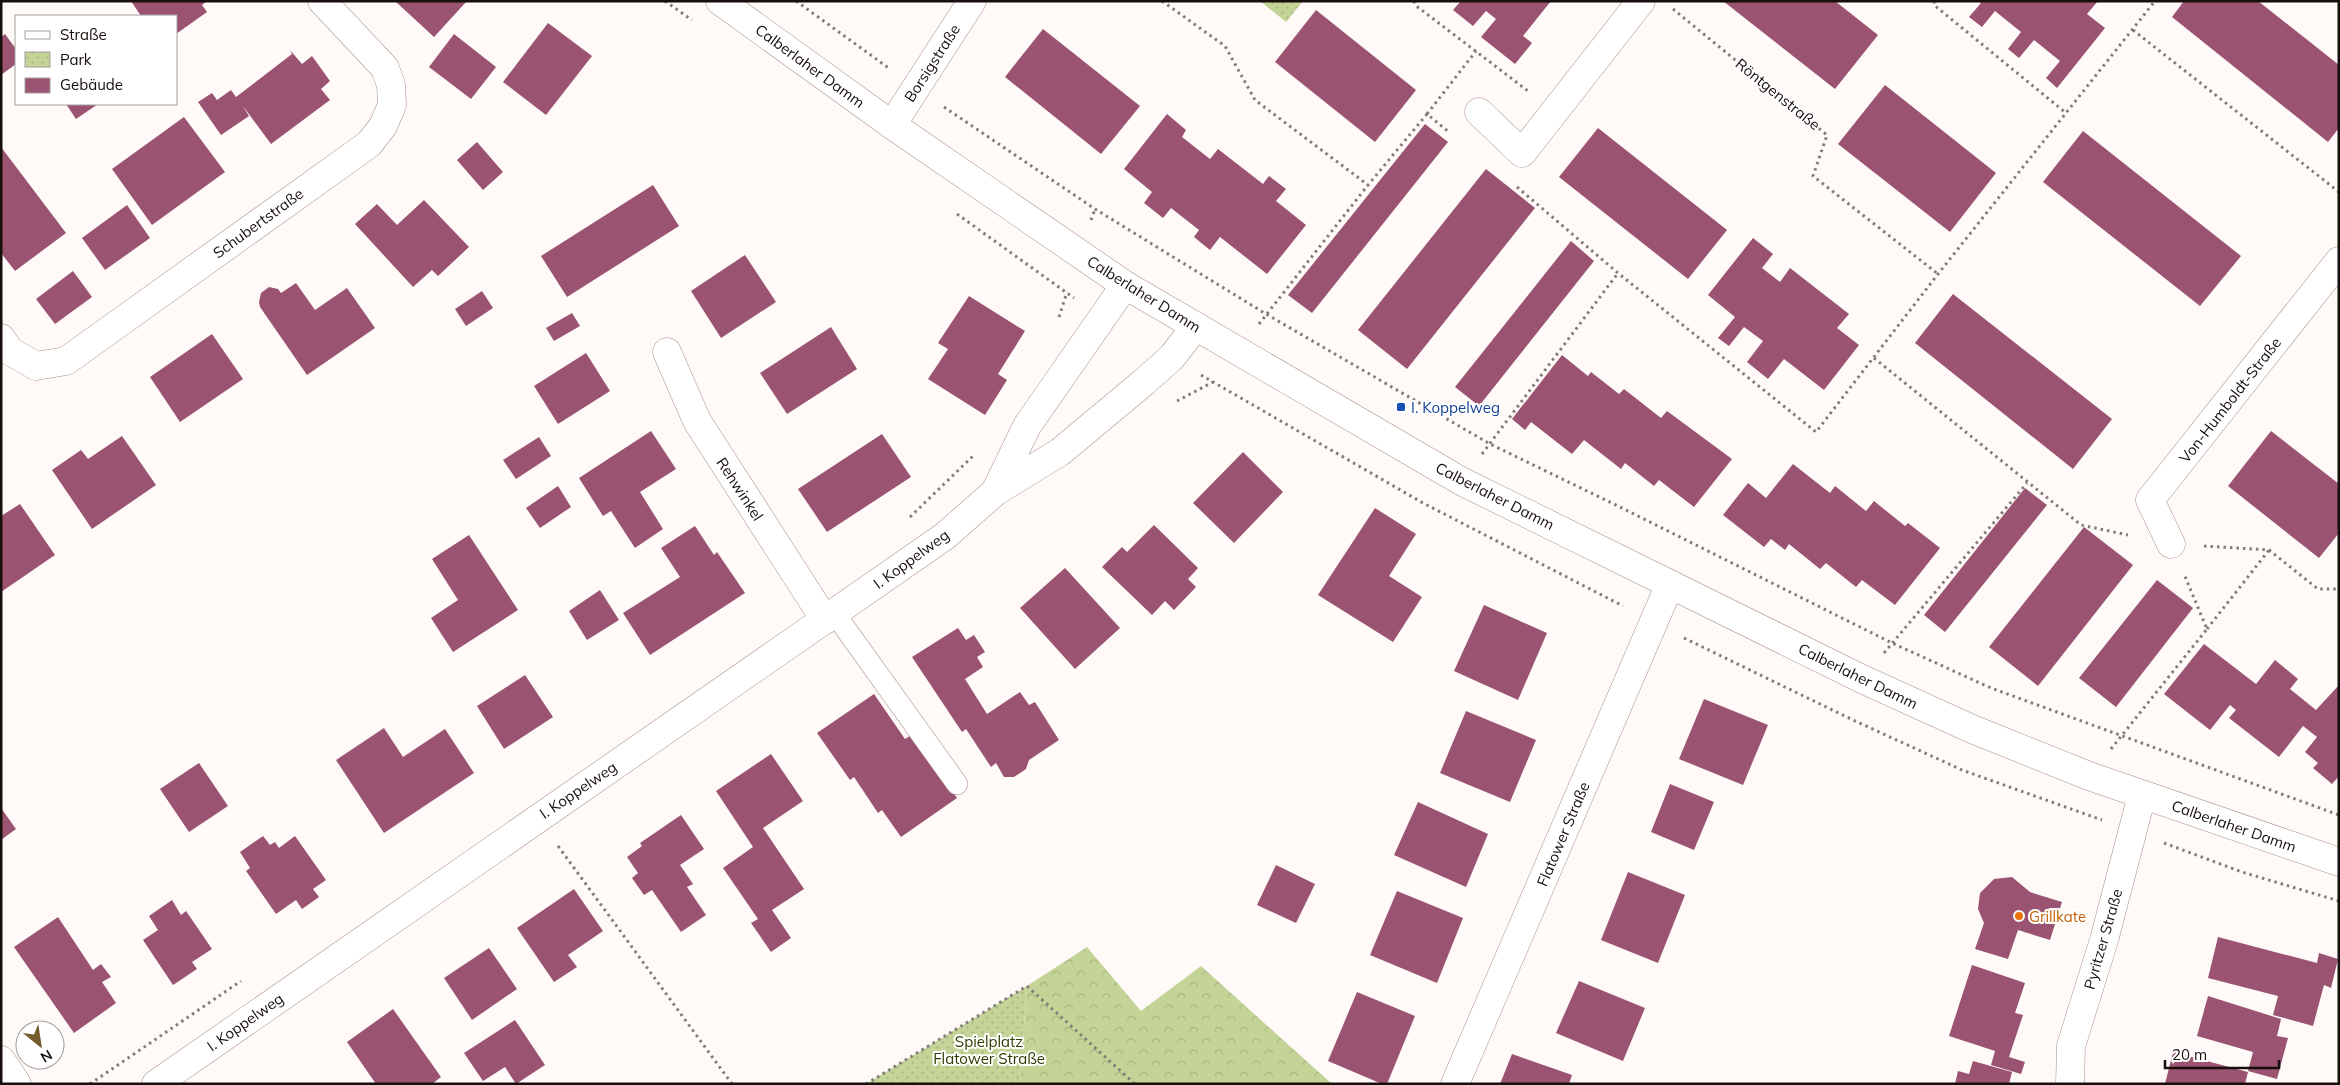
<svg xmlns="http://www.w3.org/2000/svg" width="2340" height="1085" font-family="Mulish,sans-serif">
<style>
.forest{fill:url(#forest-crowns)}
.park{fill:url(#park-dots)}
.building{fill:#9a5371}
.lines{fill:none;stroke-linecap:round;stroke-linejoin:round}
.service-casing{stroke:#a79288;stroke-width:22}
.minor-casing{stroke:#a79288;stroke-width:29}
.tertiary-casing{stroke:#a79288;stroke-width:29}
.path{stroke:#827c79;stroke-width:3;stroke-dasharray:2.5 4;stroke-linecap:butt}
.service{stroke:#fff;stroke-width:21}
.minor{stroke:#fff;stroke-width:28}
.tertiary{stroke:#fff;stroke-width:28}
.transit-dot{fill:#1a4fb4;stroke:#fff;stroke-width:2}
.food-dot{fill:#e8710a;stroke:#fff;stroke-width:2}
.labels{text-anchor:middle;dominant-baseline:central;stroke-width:4;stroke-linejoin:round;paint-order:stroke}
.street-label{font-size:15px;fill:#170f0c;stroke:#fff}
.transit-label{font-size:15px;fill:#164399;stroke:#fff;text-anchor:start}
.food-label{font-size:15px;fill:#c56008;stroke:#fff;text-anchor:start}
.park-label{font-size:15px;fill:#313c02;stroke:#fff}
</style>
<defs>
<pattern id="forest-crowns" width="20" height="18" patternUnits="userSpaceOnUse" patternTransform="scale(1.25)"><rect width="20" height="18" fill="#c4d497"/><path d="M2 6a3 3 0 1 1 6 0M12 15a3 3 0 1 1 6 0" fill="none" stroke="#a8b581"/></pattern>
<pattern id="park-dots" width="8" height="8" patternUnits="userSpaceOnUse" patternTransform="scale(1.25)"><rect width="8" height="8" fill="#c4d497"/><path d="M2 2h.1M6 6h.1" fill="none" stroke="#a8b581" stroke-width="1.8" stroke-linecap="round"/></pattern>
</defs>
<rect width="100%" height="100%" fill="#fffaf8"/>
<path class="forest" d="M1087,947L1141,1011L1201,966L1332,1084H1020L1027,986Z"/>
<g class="park">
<path d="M1260,1H1303L1286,22Z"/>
<path d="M1027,986L1020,1084H866Z"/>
</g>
<g class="building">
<path d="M131,1H207L202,5L207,12L176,34V16H141Z"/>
<path d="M395,1H467L434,37Z"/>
<path d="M1461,1H1551L1523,36L1532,43L1515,64L1481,37L1496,19L1486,11L1473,26L1453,10Z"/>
<path d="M1723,1H1835L1878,35L1835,89Z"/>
<path d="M1978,1H2098L2087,14L2105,28L2057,88L2046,78L2060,61L2034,40L2019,58L2008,49L2021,32L1995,11L1982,27L1969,17L1981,3Z"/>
<path d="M2184,1H2258L2339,65V128L2328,142L2172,17Z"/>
<path d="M1316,10L1416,90L1375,142L1275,62Z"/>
<path d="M548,23L592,56L546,115L503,82Z"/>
<path d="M1043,29L1140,106L1101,154L1005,77Z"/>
<path d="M5,34L16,49V64L1,75V37Z"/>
<path d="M454,34L496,67L471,99L429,67Z"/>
<path d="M290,50L302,64L312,56L330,81L321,89L330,100L271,144L243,106L249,116L221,135L198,102L212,93L217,100L231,90L236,97L292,54Z"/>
<path d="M1885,85L1996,173L1950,232L1838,144Z"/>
<path d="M66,104H98L76,119Z"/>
<path d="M1167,114L1186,130L1182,137L1210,159L1218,149L1263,184L1269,176L1286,189L1276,201L1306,225L1267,274L1220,237L1210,250L1194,237L1199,230L1171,208L1163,218L1144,203L1152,192L1124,169Z"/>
<path d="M184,117L225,172L152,225L112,169Z"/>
<path d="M1425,124L1448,142L1312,313L1288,295Z"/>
<path d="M1598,128L1727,230L1688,279L1559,177Z"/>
<path d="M2083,131L2241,256L2200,306L2043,182Z"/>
<path d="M477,142L503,172L483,190L457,160Z"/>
<path d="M1,147L66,233L15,271L1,253Z"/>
<path d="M1486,169L1535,208L1407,369L1358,330Z"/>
<path d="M653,185L679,226L567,297L541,256Z"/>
<path d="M424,200L469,247L438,276L432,270L413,287L355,224L377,204L397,225Z"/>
<path d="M127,205L150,238L105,270L82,238Z"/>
<path d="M1753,238L1773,254L1762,268L1780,282L1790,268L1849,314L1837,328L1859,345L1824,390L1784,359L1768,379L1747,362L1763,341L1744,327L1729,346L1718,338L1735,317L1708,295Z"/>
<path d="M1571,241L1594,261L1479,406L1455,387Z"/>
<path d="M745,255L776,302L721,338L691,291Z"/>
<path d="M73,271L92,297L55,324L36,299Z"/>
<path d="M296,283L315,310L347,288L375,328L307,375L260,307L259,302L261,293L269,287L278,289L281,293Z"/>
<path d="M482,291L493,308L466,326L455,309Z"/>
<path d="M1953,294L2112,419L2073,469L1915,343Z"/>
<path d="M969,296L1025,331L998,374L1007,380L985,415L928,379L948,349L938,343Z"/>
<path d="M572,313L580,326L554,341L546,328Z"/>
<path d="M831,327L857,369L787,414L760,373Z"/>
<path d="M212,334L243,379L180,422L150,377Z"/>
<path d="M586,353L610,391L558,424L534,386Z"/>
<path d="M1562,355L1588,376L1591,372L1619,394L1624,389L1661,418L1667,411L1732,459L1694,507L1659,480L1654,486L1625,463L1621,469L1584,440L1572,454L1531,422L1525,430L1512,419Z"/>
<path d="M651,431L676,469L640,492L663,529L635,548L611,511L603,516L579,478Z"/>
<path d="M2271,431L2339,484V533L2319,558L2228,486Z"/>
<path d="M882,434L911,477L827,532L798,489Z"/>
<path d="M122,436L156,485L92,529L52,470L81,450L88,459Z"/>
<path d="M539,437L551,456L516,479L503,460Z"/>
<path d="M1243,452L1283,492L1234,543L1193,503Z"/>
<path d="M1793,464L1830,493L1835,486L1866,511L1874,501L1905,526L1908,523L1940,548L1895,605L1862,580L1856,587L1826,563L1820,569L1789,544L1785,550L1771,539L1764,547L1723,515L1748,483L1766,498Z"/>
<path d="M558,486L571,507L540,528L526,508Z"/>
<path d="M2025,488L2047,505L1945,632L1924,615Z"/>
<path d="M20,504L55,555L1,592V516Z"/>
<path d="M1375,508L1416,534L1389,576L1422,597L1393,642L1318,595Z"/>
<path d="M1154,525L1198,568L1188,579L1196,587L1174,610L1165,601L1152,615L1102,567L1122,547L1127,552Z"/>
<path d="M695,526L714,555L717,552L745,593L650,655L623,613L680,577L661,548Z"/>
<path d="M2084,527L2133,565L2038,686L1989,647Z"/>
<path d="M469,535L518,610L453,652L431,618L458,600L432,559Z"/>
<path d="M1065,568L1120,628L1075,669L1020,608Z"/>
<path d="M2157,580L2193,608L2116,707L2079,678Z"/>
<path d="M600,590L619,620L587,640L569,611Z"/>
<path d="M1484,605L1547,633L1518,700L1454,671Z"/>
<path d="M958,628L966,640L974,635L985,652L977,657L983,667L965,679L987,714L1020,692L1029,705L1035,702L1059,740L1029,760L1026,769L1014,777H1004L996,763L991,767L966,729L962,732L912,657Z"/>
<path d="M2204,644L2256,684L2275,660L2298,679L2290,689L2316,710L2339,685V776L2332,784L2313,768L2318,763L2305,752L2317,737L2303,726L2279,757L2229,718L2236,710L2230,705L2210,730L2164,694Z"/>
<path d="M525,675L553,717L504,749L477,706Z"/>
<path d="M874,694L905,739L913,734L957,798L901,837L882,810L878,813L854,777L850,780L817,733Z"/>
<path d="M1704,699L1768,725L1743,785L1679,759Z"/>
<path d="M1466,711L1536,740L1510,802L1440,773Z"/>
<path d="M384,728L403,757L445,729L474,773L384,833L336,760Z"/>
<path d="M771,754L803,801L763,828L804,889L772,910L791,938L771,952L751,923L758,919L723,868L753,847L716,791Z"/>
<path d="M199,763L228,806L189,832L160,789Z"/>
<path d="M1670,784L1714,802L1694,850L1651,832Z"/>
<path d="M1418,802L1488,834L1466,887L1394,855Z"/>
<path d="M1,808L16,829L1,840Z"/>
<path d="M681,815L704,849L680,865L693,884L687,887L706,915L681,932L652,890L644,895L632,878L638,873L627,857L642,846L640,843Z"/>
<path d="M263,836L270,845L275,842L279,848L295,836L326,880L313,889L319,897L302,909L296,900L276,914L246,871L250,868L240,852Z"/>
<path d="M1276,865L1315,884L1296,923L1257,905Z"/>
<path d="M1628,872L1685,895L1658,963L1601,940Z"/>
<path d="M2012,877L2030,892L2062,902L2050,940L2018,930L2008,959L1975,949L1984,923L1978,909L1980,893L1994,879Z"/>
<path d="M574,889L603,931L568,955L577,967L554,982L517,928Z"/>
<path d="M1397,891L1463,918L1437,983L1370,955Z"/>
<path d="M172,900L181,915L186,911L212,949L192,962L197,969L173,985L143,940L158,930L149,916Z"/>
<path d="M58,917L93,970L101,964L111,977L102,982L116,1003L74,1033L14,947Z"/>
<path d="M2218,937L2317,963L2319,953L2338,959L2331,988L2324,985L2313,1026L2273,1015L2278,996L2208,978Z"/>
<path d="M489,948L517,989L472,1020L444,978Z"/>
<path d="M1972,965L2025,983L2015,1013L2023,1015L2009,1057L2025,1062L2021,1074L1991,1065L1995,1051L1949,1036Z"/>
<path d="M1579,981L1645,1008L1623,1061L1556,1033Z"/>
<path d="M1357,992L1415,1016L1387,1084H1382L1328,1061Z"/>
<path d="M2208,996L2281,1019L2277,1036L2288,1038L2277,1079L2248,1071L2253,1052L2197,1036Z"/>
<path d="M393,1009L441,1077L432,1084H376L347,1042Z"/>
<path d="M515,1020L545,1065L516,1084L505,1067L483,1081L464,1053Z"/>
<path d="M2173,1052L2248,1072L2245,1084H2165Z"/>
<path d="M1512,1054L1572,1075L1569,1084H1500Z"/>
<path d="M1973,1061L2012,1072L2009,1084H1955L1958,1071L1969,1074Z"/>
</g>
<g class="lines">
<defs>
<path id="service" d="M835,614L957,784"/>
<g id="minor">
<path d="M1479,112L1522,153L1641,1"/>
<path d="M892,125L972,1"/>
<path d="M1,338L10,351L36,366L66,361L369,144L383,126L392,105L391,85L385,68L322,1"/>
<path d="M667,352L697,421L825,620"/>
<path d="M2171,544L2150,500L2339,261"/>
<path d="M1,1060L17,1084"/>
<path d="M1455,1084L1670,584"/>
<path d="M2070,1084L2071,1046L2104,940L2142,795"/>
</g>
<g id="tertiary">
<path d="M720,1L892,125L1125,285L1461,481L1862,679L1972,729L2089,776L2339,862"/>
<path d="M995,492L1027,426L1125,285"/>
<path d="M156,1084L945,536L995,492L1060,452L1144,382L1172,357L1196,326"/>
</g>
</defs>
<use href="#service" class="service-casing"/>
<use href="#minor" class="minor-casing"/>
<use href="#tertiary" class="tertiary-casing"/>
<g class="path">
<path d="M665,1L692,20"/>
<path d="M796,1L890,69"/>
<path d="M1162,1L1225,46L1255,100L1368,185L1427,114L1450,133"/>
<path d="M1414,1L1415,5L1528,91"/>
<path d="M1934,1V5L2066,113"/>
<path d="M1673,9L1827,135L1813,176L1938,274"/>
<path d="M2133,30L2339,192"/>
<path d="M944,107L1095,209L1266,314L1490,444L1618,506L1892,643L1991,688L2339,815"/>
<path d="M1427,114L1476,51"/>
<path d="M1517,187L1618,273L1816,432L1938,274L2155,1"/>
<path d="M957,214L1074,298"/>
<path d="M1091,220L1095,209"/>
<path d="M1059,317L1067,292"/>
<path d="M1259,324L1368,185"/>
<path d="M1874,358L2081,525L2128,535"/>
<path d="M1201,375L1423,503L1623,606"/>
<path d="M1177,401L1213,382"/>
<path d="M1482,454L1618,273"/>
<path d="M910,517L974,455"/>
<path d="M2204,546L2269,550L2318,589H2339"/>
<path d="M2207,629L2269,550"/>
<path d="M1684,638L1853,720L1962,770L2102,820"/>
<path d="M1884,653L2027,483"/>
<path d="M2111,749L2207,629L2184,574"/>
<path d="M2164,843L2242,872L2339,901"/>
<path d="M558,846L732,1084"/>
<path d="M90,1084L241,981"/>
<path d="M866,1084L1027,986L1135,1084"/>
</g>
<use href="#service" class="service"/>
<use href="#minor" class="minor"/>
<use href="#tertiary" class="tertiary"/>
</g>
<rect class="transit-dot" x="1396" y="402" width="10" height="10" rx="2.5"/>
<circle class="food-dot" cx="2019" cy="916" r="5"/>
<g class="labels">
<g class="street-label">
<text transform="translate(932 63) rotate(-57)">Borsigstraße</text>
<text transform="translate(810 66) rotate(36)">Calberlaher Damm</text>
<text transform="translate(1778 94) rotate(39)">Röntgenstraße</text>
<text transform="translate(258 223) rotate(-36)">Schubertstraße</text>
<text transform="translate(1144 294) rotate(32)">Calberlaher Damm</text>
<text transform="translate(2230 400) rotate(-52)">Von-Humboldt-Straße</text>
<text transform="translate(740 489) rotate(57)">Rehwinkel</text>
<text transform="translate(1495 496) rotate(27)">Calberlaher Damm</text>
<text transform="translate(911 559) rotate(-36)">I. Koppelweg</text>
<text transform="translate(1858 676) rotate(26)">Calberlaher Damm</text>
<text transform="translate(578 790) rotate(-34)">I. Koppelweg</text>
<text transform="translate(2234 826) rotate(19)">Calberlaher Damm</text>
<text transform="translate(1563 834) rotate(-67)">Flatower Straße</text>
<text transform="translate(2103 939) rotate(-74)">Pyritzer Straße</text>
<text transform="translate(245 1022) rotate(-35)">I. Koppelweg</text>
</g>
<g class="transit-label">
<text x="1411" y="407">I. Koppelweg</text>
</g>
<g class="food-label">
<text x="2029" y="916">Grillkate</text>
</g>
<g class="park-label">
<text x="989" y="1041">Spielplatz<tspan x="989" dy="17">Flatower Straße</tspan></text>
</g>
</g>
<rect width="2340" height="1085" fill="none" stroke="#170f0c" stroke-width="5"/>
<rect x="15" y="15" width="162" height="90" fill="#ffffff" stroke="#a29f9e"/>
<rect x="25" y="31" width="25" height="8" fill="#ffffff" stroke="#a29f9e"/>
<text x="60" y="40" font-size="15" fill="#170f0c">Straße</text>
<rect x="25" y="52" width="25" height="15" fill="url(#park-dots)" stroke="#a29f9e"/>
<text x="60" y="65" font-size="15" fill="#170f0c">Park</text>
<rect x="25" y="78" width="25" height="15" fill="#9a5371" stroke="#a29f9e"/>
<text x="60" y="90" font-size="15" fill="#170f0c">Gebäude</text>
<g transform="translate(40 1045) rotate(150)"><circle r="24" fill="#ffffff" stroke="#a29f9e"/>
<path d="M0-4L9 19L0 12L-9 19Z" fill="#745c2d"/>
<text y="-8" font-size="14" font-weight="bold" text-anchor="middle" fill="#170f0c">N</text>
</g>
<path d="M2165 1060v8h114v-8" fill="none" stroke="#170f0c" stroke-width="2.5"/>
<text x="2172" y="1060" font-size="15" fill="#170f0c" stroke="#ffffff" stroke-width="4" paint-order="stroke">20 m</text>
</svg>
